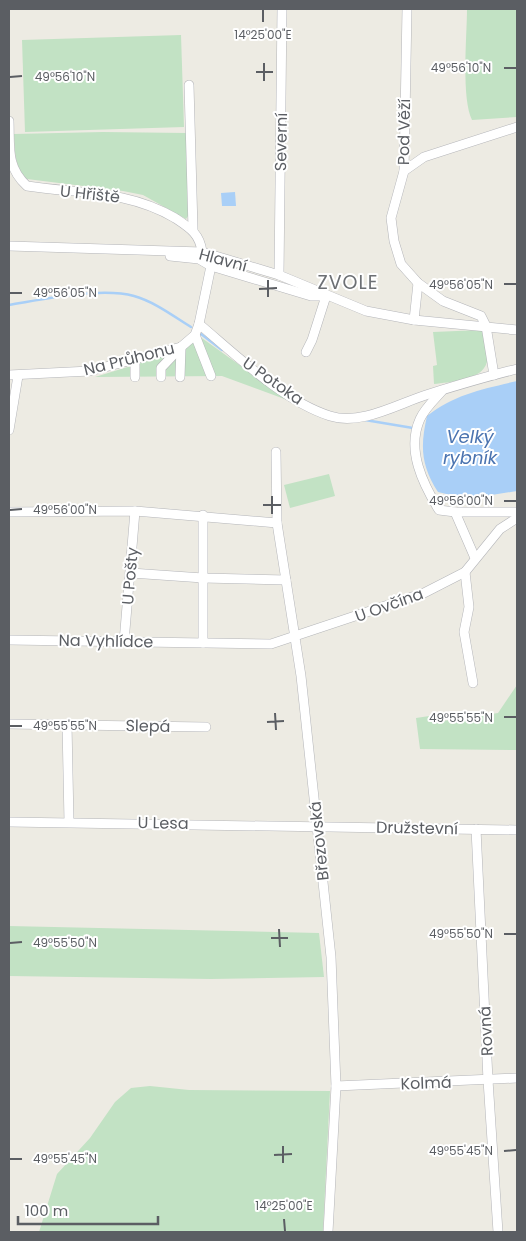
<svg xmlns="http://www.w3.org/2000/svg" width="526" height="1241" font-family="Poppins,sans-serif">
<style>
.green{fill:#c2e2c4}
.water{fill:#a9cff7}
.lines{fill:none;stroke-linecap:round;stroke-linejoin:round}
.stream{stroke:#a9cff7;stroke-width:2.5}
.minor-casing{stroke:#b4b5b9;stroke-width:10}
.minor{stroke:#fff;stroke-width:9}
.ticks{fill:none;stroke:#5b5e63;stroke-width:2}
.labels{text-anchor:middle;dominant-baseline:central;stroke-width:4;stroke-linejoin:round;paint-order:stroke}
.street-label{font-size:16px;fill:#5b5e63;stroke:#fff}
.water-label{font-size:18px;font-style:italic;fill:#4b74b0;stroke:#fff}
.quarter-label{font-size:19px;letter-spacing:1px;fill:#6d7074;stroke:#fff}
.ticks-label{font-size:12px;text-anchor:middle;fill:#5b5e63;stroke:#fff;stroke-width:4;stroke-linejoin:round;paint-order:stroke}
</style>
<rect width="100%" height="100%" fill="#edebe3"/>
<g class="green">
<path d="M467,9H517V117L472,120C461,98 467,35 467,9Z"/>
<path d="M181,35L184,127L25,132L22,40Z"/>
<path d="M103,132L187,133L188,216L186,219L143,195L123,191L27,179C14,166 15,152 14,134Z"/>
<path d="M481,330L485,333C485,342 489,354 487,362C482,381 449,382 434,384L433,366L437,365L433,332Z"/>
<path d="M199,336L290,401L222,376L95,377L183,350Z"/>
<path d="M329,474L335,496L290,508L284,485Z"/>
<path d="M517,685V750L420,749L416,718L436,715L443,721L498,713Z"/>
<path d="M9,926L319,933L324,977L211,979L9,976Z"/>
<path d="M150,1086L189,1090L330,1091L323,1232H39L57,1174L90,1138L115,1102L131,1088Z"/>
</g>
<g class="water">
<path d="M235,192L236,206H222L221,193Z"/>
<path d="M517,381V491L467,499L438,492C421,465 420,447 427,416C455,394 483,389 517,381Z"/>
</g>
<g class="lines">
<g class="stream">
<path d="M9,305C42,299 102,287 134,296C155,302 173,316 191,327"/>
<path d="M201,334L222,350"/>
<path d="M365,420L413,428"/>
</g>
<defs>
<g id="minor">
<path d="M407,9L404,171L391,218L394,241L401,264L418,283L443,301L481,316L486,326L494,375"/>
<path d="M189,85L193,229"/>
<path d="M9,121C10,147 6,167 27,186C80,194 127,190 175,218C190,228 200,234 202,252"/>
<path d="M404,171L424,157L517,127"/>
<path d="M9,246L202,252L279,275L366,311L414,320L517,330"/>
<path d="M170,256L199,259L211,266L311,296H326L312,340L306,352"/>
<path d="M279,275L282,9"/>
<path d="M414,320L418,283"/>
<path d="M199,324C236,355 283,401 330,416C362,426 399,403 429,394C458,385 488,376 517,369"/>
<path d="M195,335L211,376"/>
<path d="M135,359V377"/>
<path d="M9,375L90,371L181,347L195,335L199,324L211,266"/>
<path d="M161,377V368L181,347"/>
<path d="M180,377L181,347"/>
<path d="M442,391C434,400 425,408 420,419C406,450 423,484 439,510L455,512H517"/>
<path d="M9,430L18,376"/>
<path d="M276,452L277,523L301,676L331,957L336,1086L328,1232"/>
<path d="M9,512L135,511L277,523"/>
<path d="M455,512L475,558"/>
<path d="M465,572L469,607L464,632L473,683"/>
<path d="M131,573L203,578L286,580"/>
<path d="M9,640L271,644L424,593L465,572L500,529L517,518"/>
<path d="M124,642L135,511"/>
<path d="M203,643V515"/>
<path d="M9,724L206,727"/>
<path d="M67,724L69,822"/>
<path d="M9,822L517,830"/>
<path d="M476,829L488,1080L498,1232"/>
<path d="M336,1086L517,1078"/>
</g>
</defs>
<use href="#minor" class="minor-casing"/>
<use href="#minor" class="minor"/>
</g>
<path class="ticks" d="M263,10V22M264,63V81M504,68H516M256,72H273M10,77L22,76M268,280V297M504,284H516M259,289L277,288M10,293H22M272,496V514M504,501H516M263,505H281M10,510L22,509M275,713L276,730M504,717H516M267,722L284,721M10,726H22M279,929L280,947M504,934H516M271,938H288M10,943L22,942M283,1146V1163M504,1151L516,1150M274,1155L292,1154M10,1159H22M284,1219L285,1231"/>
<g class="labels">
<g class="street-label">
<text transform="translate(404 132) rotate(-89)">Pod Věží</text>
<text transform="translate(281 142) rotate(-89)">Severní</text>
<text transform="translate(90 194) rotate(6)">U Hřiště</text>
<text transform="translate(223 260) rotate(15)">Hlavní</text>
<text transform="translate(129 359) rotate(-14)">Na Průhonu</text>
<text transform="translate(273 381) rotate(35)">U Potoka</text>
<text transform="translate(130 576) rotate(-85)">U Pošty</text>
<text transform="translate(389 605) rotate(-20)">U Ovčína</text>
<text transform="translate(106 641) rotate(1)">Na Vyhlídce</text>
<text transform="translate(148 726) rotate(1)">Slepá</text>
<text transform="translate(163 823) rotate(1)">U Lesa</text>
<text transform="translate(417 828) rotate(1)">Družstevní</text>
<text transform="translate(319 841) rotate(-96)">Březovská</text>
<text transform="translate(486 1031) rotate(-93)">Rovná</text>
<text transform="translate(426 1083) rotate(-2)">Kolmá</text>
</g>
<g class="water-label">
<text x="470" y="436">Velký<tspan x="470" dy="21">rybník</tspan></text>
</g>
<g class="quarter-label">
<text x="348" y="282">ZVOLE</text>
</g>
</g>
<g class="ticks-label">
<text x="263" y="39">14°25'00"E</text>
<text x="461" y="72">49°56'10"N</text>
<text x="65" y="81">49°56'10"N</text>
<text x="461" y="289">49°56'05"N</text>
<text x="65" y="297">49°56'05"N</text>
<text x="461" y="505">49°56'00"N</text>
<text x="65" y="514">49°56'00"N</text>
<text x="461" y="722">49°55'55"N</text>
<text x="65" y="730">49°55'55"N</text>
<text x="461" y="938">49°55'50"N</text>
<text x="65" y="947">49°55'50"N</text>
<text x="461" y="1155">49°55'45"N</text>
<text x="65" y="1163">49°55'45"N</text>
<text x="284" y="1210">14°25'00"E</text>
</g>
<rect width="526" height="1241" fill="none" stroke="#5b5e63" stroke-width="20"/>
<path d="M18 1216v8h140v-8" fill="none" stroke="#5b5e63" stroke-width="2.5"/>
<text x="25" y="1216" font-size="15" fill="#5b5e63" stroke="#ffffff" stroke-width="4" paint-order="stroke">100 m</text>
</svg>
